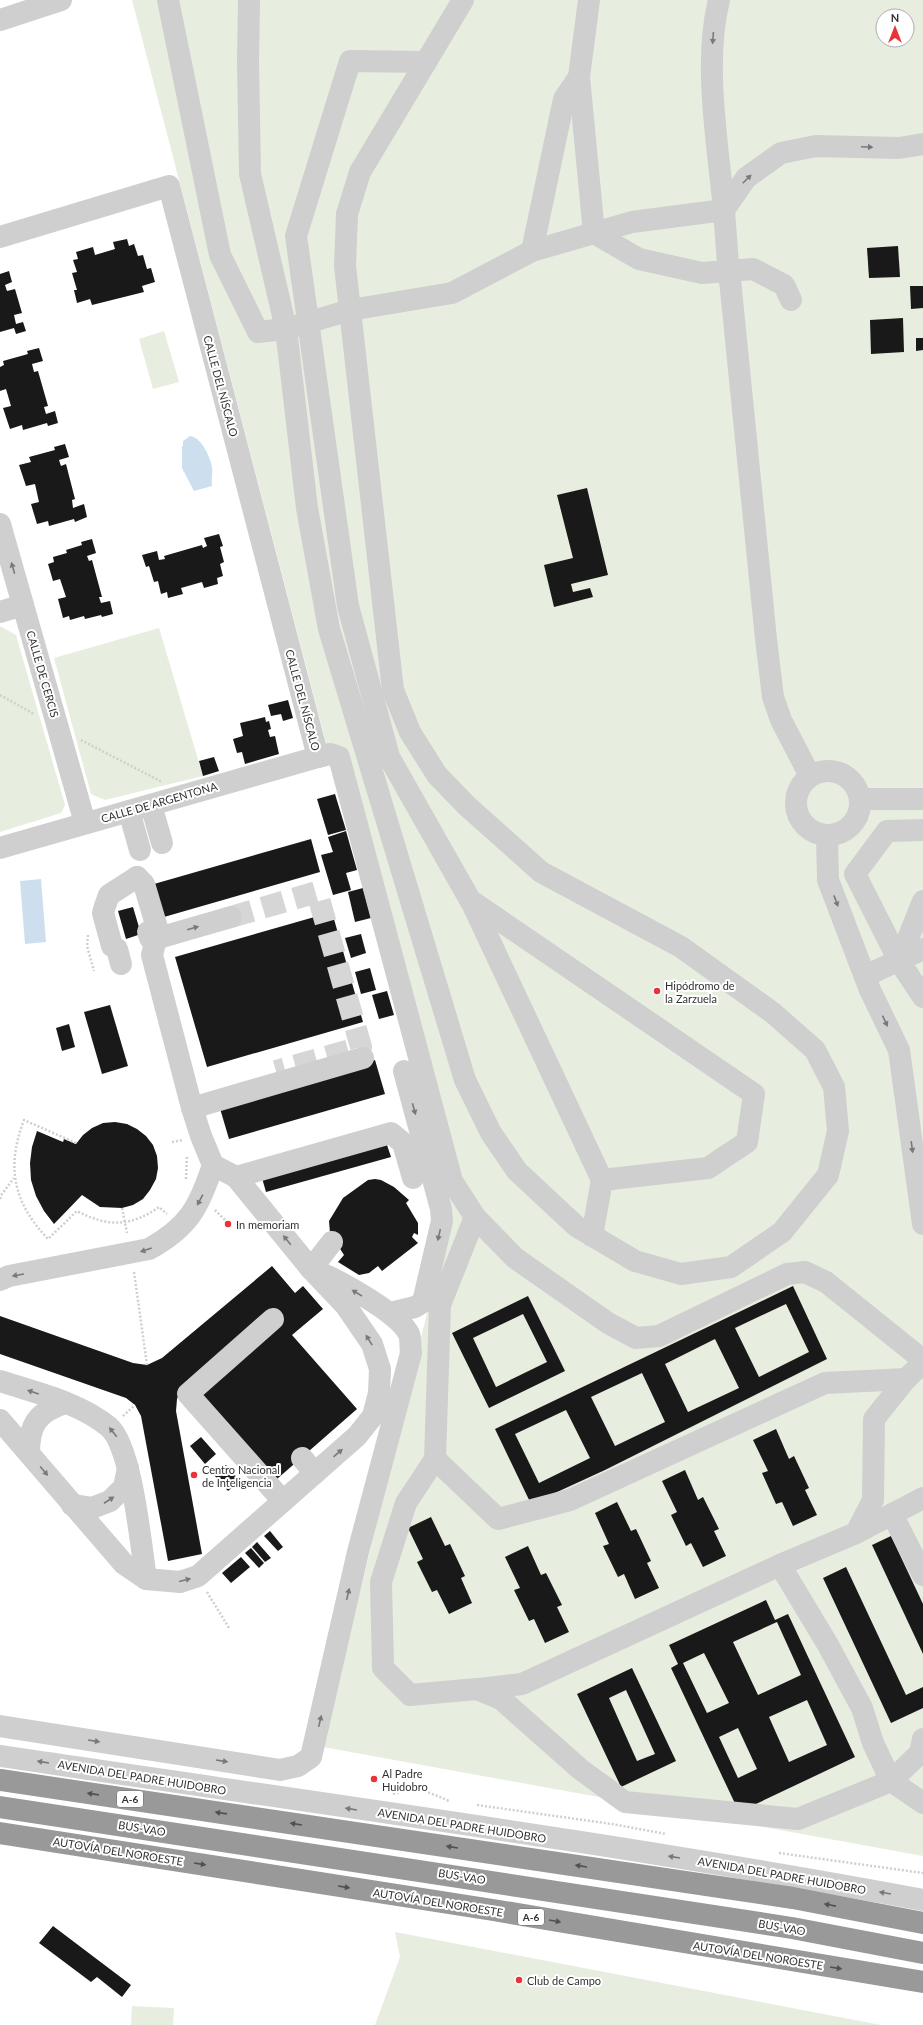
<svg xmlns="http://www.w3.org/2000/svg" width="923" height="2025" font-family="Lato,sans-serif">
<style>
.green{fill:#e7eee0;fill-rule:evenodd}
.water{fill:#cddfee}
.building{fill:#191919;fill-rule:evenodd}
.lines{fill:none;stroke-linecap:round;stroke-linejoin:round}
.minor-tunnel{stroke:#d6d6d6;stroke-width:22;stroke-dasharray:22 11;stroke-linecap:butt}
.path{stroke:#cfcfcf;stroke-width:2.5;stroke-dasharray:2 2;stroke-linecap:butt}
.minor{stroke:#cfcfcf;stroke-width:22}
.highway{stroke:#999;stroke-width:22}
.minor-bridge{stroke:#cfcfcf;stroke-width:22}
.oneway{fill:#797979}
.oneway2{fill:#515151}
.poi-dot{fill:#e83439;stroke:#fff;stroke-width:1.5}
.labels{text-anchor:middle;dominant-baseline:central;stroke-width:4;stroke-linejoin:round;paint-order:stroke}
.shield{fill:#fff;stroke:#707070;stroke-width:1}
.shield-label{font-size:10px;font-weight:bold;fill:#323232}
.street-label{font-size:11px;fill:#323232;stroke:#fff}
.poi-label{font-size:11px;fill:#323232;stroke:#fff;text-anchor:start}
</style>
<rect width="100%" height="100%" fill="#fff"/>
<g class="green">
<path d="M132,0H923V1856L323,1747L450,1217ZM883,16H907V40H883Z"/>
<path d="M164,331L179,382L153,389L139,339Z"/>
<path d="M0,626L16,635L65,805L61,813L0,832Z"/>
<path d="M159,628L203,776L105,800L91,794L54,658Z"/>
<path d="M395,1932L881,2025H375L400,1957Z"/>
<path d="M132,2006L174,2008L173,2025H131Z"/>
</g>
<g class="water">
<path d="M190,436C201,437 210,456 212,467C213,473 211,480 212,486L194,491L182,468V446H183V441Z"/>
<path d="M41,879L46,942L25,944L20,881Z"/>
</g>
<g class="building">
<path d="M127,239L129,246L134,244L138,256L143,255L147,269L151,268L155,282L142,286L144,292L92,305L90,299L77,303L74,290H77L72,273L77,272L73,260L78,259L76,252L93,247L95,255L115,249L113,242Z"/>
<path d="M898,246L900,277L869,278L867,248Z"/>
<path d="M9,271L12,282L5,285L7,291L15,289L22,313L14,315L16,324L23,322L26,331L16,334L14,328L0,332V274Z"/>
<path d="M910,286H923V308L911,309Z"/>
<path d="M903,318L904,352L871,354L870,320Z"/>
<path d="M916,338H923V350L916,351Z"/>
<path d="M39,348L43,361L32,364L34,372L38,371L48,406L44,407L46,414L55,411L58,423L48,426L47,423L23,430L22,425L10,429L3,408L11,406L6,389L0,391V367L4,365L3,361L28,354L27,351Z"/>
<path d="M65,444L69,457L59,460L61,466L66,464L75,499L72,500L73,508L84,504L87,517L75,522L74,519L49,526L48,521L37,524L31,504L39,502L35,484L26,486L19,465L31,462L29,457L55,450L54,447Z"/>
<path d="M587,488L608,575L571,584L573,592L590,588L593,597L554,607L544,565L573,558L557,495Z"/>
<path d="M219,534L223,546L220,547L224,562L220,564L223,576L217,578L218,584L204,588L202,582L181,588L183,594L168,598L167,592L161,594L158,581L154,582L149,566L146,567L142,555L157,551L159,560L165,559L164,556L202,545L203,548L207,546L204,538Z"/>
<path d="M92,539L96,553L87,556L89,561L92,560L102,597H99L101,603L110,601L113,614L102,617L101,615L85,619L84,616L70,620L69,616L63,618L58,599L66,597L60,579L53,581L48,564L54,562L53,557L67,553L66,550L82,545L81,542Z"/>
<path d="M288,700L293,718L283,721L281,714L271,716L268,705Z"/>
<path d="M265,717L266,722L269,721L271,729L268,730L270,737L275,736L279,754L245,764L242,752L237,753L233,739L243,736L240,723Z"/>
<path d="M214,757L219,771L203,776L199,761Z"/>
<path d="M335,794L346,830L328,835L317,799Z"/>
<path d="M346,831L357,870L346,873L351,890L333,895L321,855L333,852L328,837Z"/>
<path d="M311,839L320,872L164,917L154,884Z"/>
<path d="M363,888L371,918L355,922L348,892Z"/>
<path d="M133,907L141,934L126,939L118,911Z"/>
<path d="M332,912L363,1022L207,1067L175,957Z"/>
<path d="M361,934L366,953L351,958L345,938Z"/>
<path d="M370,968L376,990L361,994L355,972Z"/>
<path d="M387,991L394,1015L379,1019L372,995Z"/>
<path d="M110,1005L128,1066L102,1074L84,1012Z"/>
<path d="M69,1024L75,1047L62,1051L56,1028Z"/>
<path d="M375,1060L385,1094L229,1139L219,1105Z"/>
<path d="M115,1122L127,1124L137,1129L146,1136L153,1145L157,1156L158,1168L156,1179L150,1190L143,1199L133,1205L122,1208L100,1207L82,1195L54,1224L44,1211L36,1196L31,1180L30,1163L32,1147L37,1131L63,1142L64,1139L76,1144L83,1135L92,1128L103,1123Z"/>
<path d="M386,1142L391,1157L266,1192L262,1178Z"/>
<path d="M375,1179L381,1180L394,1187L409,1200L406,1203L418,1223V1235L414,1233L412,1237L418,1243L382,1271L378,1266L369,1273L359,1275L338,1262L344,1255L330,1233L329,1221L343,1198L368,1180Z"/>
<path d="M272,1266L295,1293L303,1286L323,1309L292,1335L357,1409L277,1479L182,1388L177,1399L176,1411L202,1554L168,1561L141,1416L135,1405L126,1398L0,1354V1316L133,1363L147,1365L162,1358Z"/>
<path d="M793,1286L827,1359L605,1470L531,1504L495,1429ZM786,1304L809,1352L759,1377L735,1328ZM715,1339L739,1388L688,1412L665,1364ZM642,1373L665,1422L615,1446L591,1397ZM566,1410L590,1458L539,1483L515,1434Z"/>
<path d="M528,1296L565,1371L489,1408L452,1333ZM523,1314L547,1362L496,1387L473,1338Z"/>
<path d="M776,1429L789,1459L794,1456L809,1488L805,1490L817,1515L793,1526L782,1502L776,1504L762,1473L768,1471L753,1440Z"/>
<path d="M201,1437L216,1454L205,1464L190,1446Z"/>
<path d="M226,1465L240,1481L228,1491L214,1475Z"/>
<path d="M685,1470L698,1500L703,1497L719,1529L714,1531L726,1556L703,1567L691,1543L686,1546L671,1515L677,1512L662,1481Z"/>
<path d="M617,1502L631,1531L636,1529L651,1561L647,1563L659,1588L635,1599L624,1574L618,1577L603,1546L609,1544L595,1513Z"/>
<path d="M431,1517L445,1546L450,1544L465,1576L461,1578L472,1603L449,1614L437,1590L432,1592L417,1562L423,1559L408,1528Z"/>
<path d="M270,1531L283,1547L278,1551L264,1536Z"/>
<path d="M891,1536L923,1604V1654L872,1545Z"/>
<path d="M257,1542L271,1558L265,1562L252,1547Z"/>
<path d="M528,1546L541,1575L546,1573L562,1605L557,1607L569,1632L545,1643L534,1619L529,1621L514,1590L520,1588L505,1557Z"/>
<path d="M251,1548L264,1563L259,1568L245,1553Z"/>
<path d="M241,1557L250,1567L231,1583L222,1573Z"/>
<path d="M846,1567L906,1695L923,1687V1708L891,1723L823,1578Z"/>
<path d="M766,1600L775,1620L788,1614L855,1757L739,1812L671,1668L678,1664L669,1645ZM777,1622L801,1675L758,1695L733,1642ZM704,1653L729,1703L707,1713L683,1663ZM807,1700L827,1745L789,1762L769,1717ZM738,1728L757,1769L738,1778L719,1737Z"/>
<path d="M632,1668L676,1761L621,1787L577,1694ZM626,1690L655,1754L637,1761L609,1698Z"/>
<path d="M53,1926L131,1985L122,1997L97,1977L91,1982L39,1943Z"/>
</g>
<g class="lines">
<path class="minor-tunnel" d="M231,917L317,892L361,1047L276,1071"/>
<g class="path">
<path d="M0,695L34,714"/>
<path d="M81,740L162,782"/>
<path d="M88,935L87,946L94,971"/>
<path d="M172,1142L183,1140"/>
<path d="M76,1143L24,1120C6,1167 13,1202 48,1239L77,1211C107,1227 131,1227 159,1207L167,1214"/>
<path d="M186,1179L187,1155"/>
<path d="M0,1199L2,1194L14,1178"/>
<path d="M122,1208L127,1233"/>
<path d="M215,1210L227,1222"/>
<path d="M134,1272L147,1365"/>
<path d="M123,1416L135,1405"/>
<path d="M207,1592L229,1628"/>
<path d="M393,1794C417,1786 426,1791 449,1801"/>
<path d="M477,1805L612,1824L666,1834"/>
<path d="M779,1853L923,1873"/>
</g>
<g class="minor">
<path d="M168,0L220,255L258,332L286,329L350,310L452,293L532,251L632,222L724,210L728,264"/>
<path d="M249,0L248,62L250,174L286,329L307,508L329,629L465,1080L491,1133L517,1171L576,1226L635,1261L681,1274L731,1267L782,1232L828,1175L838,1131L834,1087L815,1050L773,1013L681,947L541,872L467,806L437,775L410,732L393,690L345,266L347,214L360,172L463,0"/>
<path d="M719,0C703,63 718,145 724,210"/>
<path d="M0,20L61,0"/>
<path d="M426,62L350,61L296,236L348,606L389,757L470,900L754,1094L747,1142L708,1168L602,1180L592,1236"/>
<path d="M579,77L594,233L639,259L702,273L753,269L784,285L791,300"/>
<path d="M724,210L746,178L781,153L816,146L899,148L923,144"/>
<path d="M0,237L169,186L318,757"/>
<path d="M532,251L564,99L579,77L589,0"/>
<path d="M730,280L766,639L773,697L781,720L810,776"/>
<path d="M0,524L85,823"/>
<path d="M0,612L23,605"/>
<circle cx="828" cy="803" r="32"/>
<path d="M860,799H923"/>
<path d="M151,805L162,843"/>
<path d="M129,811L140,850"/>
<path d="M827,835L828,880L870,990L899,1050L923,1224"/>
<path d="M0,848L318,757L330,754L339,757L452,1181L475,1217L515,1258L608,1323L636,1338L659,1336L787,1274L805,1272L826,1282L923,1360"/>
<path d="M471,901L602,1180"/>
<path d="M923,901L899,961L923,997"/>
<path d="M148,932L150,938L155,939L231,917"/>
<path d="M899,961L855,874L887,831L923,830"/>
<path d="M121,964L117,949L112,946L103,913L105,906L109,895L137,877"/>
<path d="M865,976L923,949"/>
<path d="M192,1108L363,1058"/>
<path d="M236,1177L391,1133L403,1143L413,1178"/>
<path d="M475,1217L440,1305L435,1459L406,1503L381,1582L383,1668L410,1695L477,1689L501,1699L580,1769L625,1802L798,1819L891,1781L920,1753L923,1739"/>
<path d="M0,1280L9,1276L149,1249C189,1227 199,1207 213,1165"/>
<path d="M390,1313L415,1307L423,1302L442,1221L441,1209L404,1071"/>
<path d="M273,1319L188,1394L283,1501"/>
<path d="M0,1381C36,1393 79,1402 109,1427C132,1447 141,1546 146,1579"/>
<path d="M0,1420L124,1564L146,1579L180,1582L198,1576L357,1436L373,1416L379,1393L380,1369L372,1344L346,1306L311,1269L236,1177L213,1165L201,1136L192,1108L152,955L158,931L144,884L137,877"/>
<path d="M29,1453C29,1424 38,1412 65,1403"/>
<path d="M302,1458L315,1473"/>
<path d="M435,1459L498,1519L570,1500L825,1383L906,1379"/>
<path d="M72,1505L92,1508L110,1501L124,1487L128,1468"/>
<path d="M892,1514L923,1575"/>
<path d="M856,1533L923,1498"/>
<path d="M780,1565L828,1645L862,1708L873,1743L891,1781L923,1803"/>
<path d="M479,1689L522,1684L780,1565L856,1533L873,1500L874,1419L906,1379L923,1363"/>
<path d="M0,1726L280,1770L298,1766L311,1757L358,1552L411,1353C410,1347 411,1339 409,1334C398,1312 335,1278 311,1269L332,1242"/>
<path d="M0,1756C308,1802 617,1843 923,1900"/>
</g>
<g class="highway">
<path d="M0,1780L793,1898L923,1923"/>
<path d="M0,1807L792,1928L923,1953"/>
<path d="M0,1833L493,1910L923,1982"/>
</g>
<path class="minor-bridge" d="M728,264L730,280"/>
</g>
<defs><path id="oneway-solid" d="M-6-.8H1V-3.2L6.5 0L1 3.2V.8H-6Z"/></defs>
<g class="oneway">
<use href="#oneway-solid" transform="translate(713 38) rotate(94)"/>
<use href="#oneway-solid" transform="translate(867 147) rotate(2)"/>
<use href="#oneway-solid" transform="translate(747 179) rotate(-45)"/>
<use href="#oneway-solid" transform="translate(13 568) rotate(-106)"/>
<use href="#oneway-solid" transform="translate(836 901) rotate(70)"/>
<use href="#oneway-solid" transform="translate(193 928) rotate(-16)"/>
<use href="#oneway-solid" transform="translate(885 1021) rotate(65)"/>
<use href="#oneway-solid" transform="translate(414 1109) rotate(75)"/>
<use href="#oneway-solid" transform="translate(912 1147) rotate(82)"/>
<use href="#oneway-solid" transform="translate(200 1200) rotate(118)"/>
<use href="#oneway-solid" transform="translate(439 1235) rotate(103)"/>
<use href="#oneway-solid" transform="translate(287 1240) rotate(-129)"/>
<use href="#oneway-solid" transform="translate(146 1250) rotate(161)"/>
<use href="#oneway-solid" transform="translate(18 1275) rotate(170)"/>
<use href="#oneway-solid" transform="translate(357 1293) rotate(-149)"/>
<use href="#oneway-solid" transform="translate(369 1340) rotate(-122)"/>
<use href="#oneway-solid" transform="translate(33 1392) rotate(-161)"/>
<use href="#oneway-solid" transform="translate(113 1432) rotate(-129)"/>
<use href="#oneway-solid" transform="translate(338 1453) rotate(-41)"/>
<use href="#oneway-solid" transform="translate(44 1471) rotate(50)"/>
<use href="#oneway-solid" transform="translate(109 1500) rotate(-33)"/>
<use href="#oneway-solid" transform="translate(185 1580) rotate(-14)"/>
<use href="#oneway-solid" transform="translate(348 1594) rotate(-77)"/>
<use href="#oneway-solid" transform="translate(320 1721) rotate(-77)"/>
<use href="#oneway-solid" transform="translate(94 1741) rotate(9)"/>
<use href="#oneway-solid" transform="translate(222 1761) rotate(9)"/>
<use href="#oneway-solid" transform="translate(43 1762) rotate(-171)"/>
<use href="#oneway-solid" transform="translate(351 1809) rotate(-171)"/>
<use href="#oneway-solid" transform="translate(674 1857) rotate(-171)"/>
<use href="#oneway-solid" transform="translate(885 1893) rotate(-170)"/>
</g>
<g class="oneway2">
<use href="#oneway-solid" transform="translate(93 1794) rotate(-172)"/>
<use href="#oneway-solid" transform="translate(221 1813) rotate(-172)"/>
<use href="#oneway-solid" transform="translate(296 1824) rotate(-171)"/>
<use href="#oneway-solid" transform="translate(452 1847) rotate(-171)"/>
<use href="#oneway-solid" transform="translate(200 1864) rotate(9)"/>
<use href="#oneway-solid" transform="translate(581 1866) rotate(-171)"/>
<use href="#oneway-solid" transform="translate(344 1887) rotate(9)"/>
<use href="#oneway-solid" transform="translate(830 1905) rotate(-169)"/>
<use href="#oneway-solid" transform="translate(555 1921) rotate(10)"/>
<use href="#oneway-solid" transform="translate(836 1968) rotate(9)"/>
</g>
<g class="poi-dot">
<circle cx="657" cy="991" r="4"/>
<circle cx="228" cy="1224" r="4"/>
<circle cx="194" cy="1475" r="4"/>
<circle cx="374" cy="1779" r="4"/>
<circle cx="519" cy="1980" r="4"/>
</g>
<g class="labels">
<g class="shield">
<rect x="117" y="1791" width="26" height="16" rx="3"/>
<rect x="518" y="1909" width="26" height="16" rx="3"/>
</g>
<g class="shield-label">
<text x="130" y="1799">A-6</text>
<text x="531" y="1917">A-6</text>
</g>
<g class="street-label">
<text transform="translate(221 386) rotate(75)">CALLE DEL NÍSCALO</text>
<text transform="translate(43 674) rotate(74)">CALLE DE CERCIS</text>
<text transform="translate(303 700) rotate(75)">CALLE DEL NÍSCALO</text>
<text transform="translate(159 802) rotate(-16)">CALLE DE ARGENTONA</text>
<text transform="translate(142 1777) rotate(9)">AVENIDA DEL PADRE HUIDOBRO</text>
<text transform="translate(462 1825) rotate(9)">AVENIDA DEL PADRE HUIDOBRO</text>
<text transform="translate(142 1828) rotate(9)">BUS-VAO</text>
<text transform="translate(118 1851) rotate(9)">AUTOVÍA DEL NOROESTE</text>
<text transform="translate(782 1875) rotate(10)">AVENIDA DEL PADRE HUIDOBRO</text>
<text transform="translate(462 1876) rotate(9)">BUS-VAO</text>
<text transform="translate(438 1902) rotate(9)">AUTOVÍA DEL NOROESTE</text>
<text transform="translate(782 1927) rotate(10)">BUS-VAO</text>
<text transform="translate(758 1955) rotate(9)">AUTOVÍA DEL NOROESTE</text>
</g>
<g class="poi-label">
<text x="665" y="985">Hipódromo de<tspan x="665" dy="13">la Zarzuela</tspan></text>
<text x="236" y="1224">In memoriam</text>
<text x="202" y="1469">Centro Nacional<tspan x="202" dy="13">de Inteligencia</tspan></text>
<text x="382" y="1773">Al Padre<tspan x="382" dy="13">Huidobro</tspan></text>
<text x="527" y="1980">Club de Campo</text>
</g>
</g>
<g transform="translate(895 28)"><circle r="19" fill="#ffffff" stroke="#adadad"/>
<path d="M0-3L7 15L0 10L-7 15Z" fill="#e83439"/>
<text y="-6" font-size="11" font-weight="bold" text-anchor="middle" fill="#323232">N</text>
</g>
</svg>
